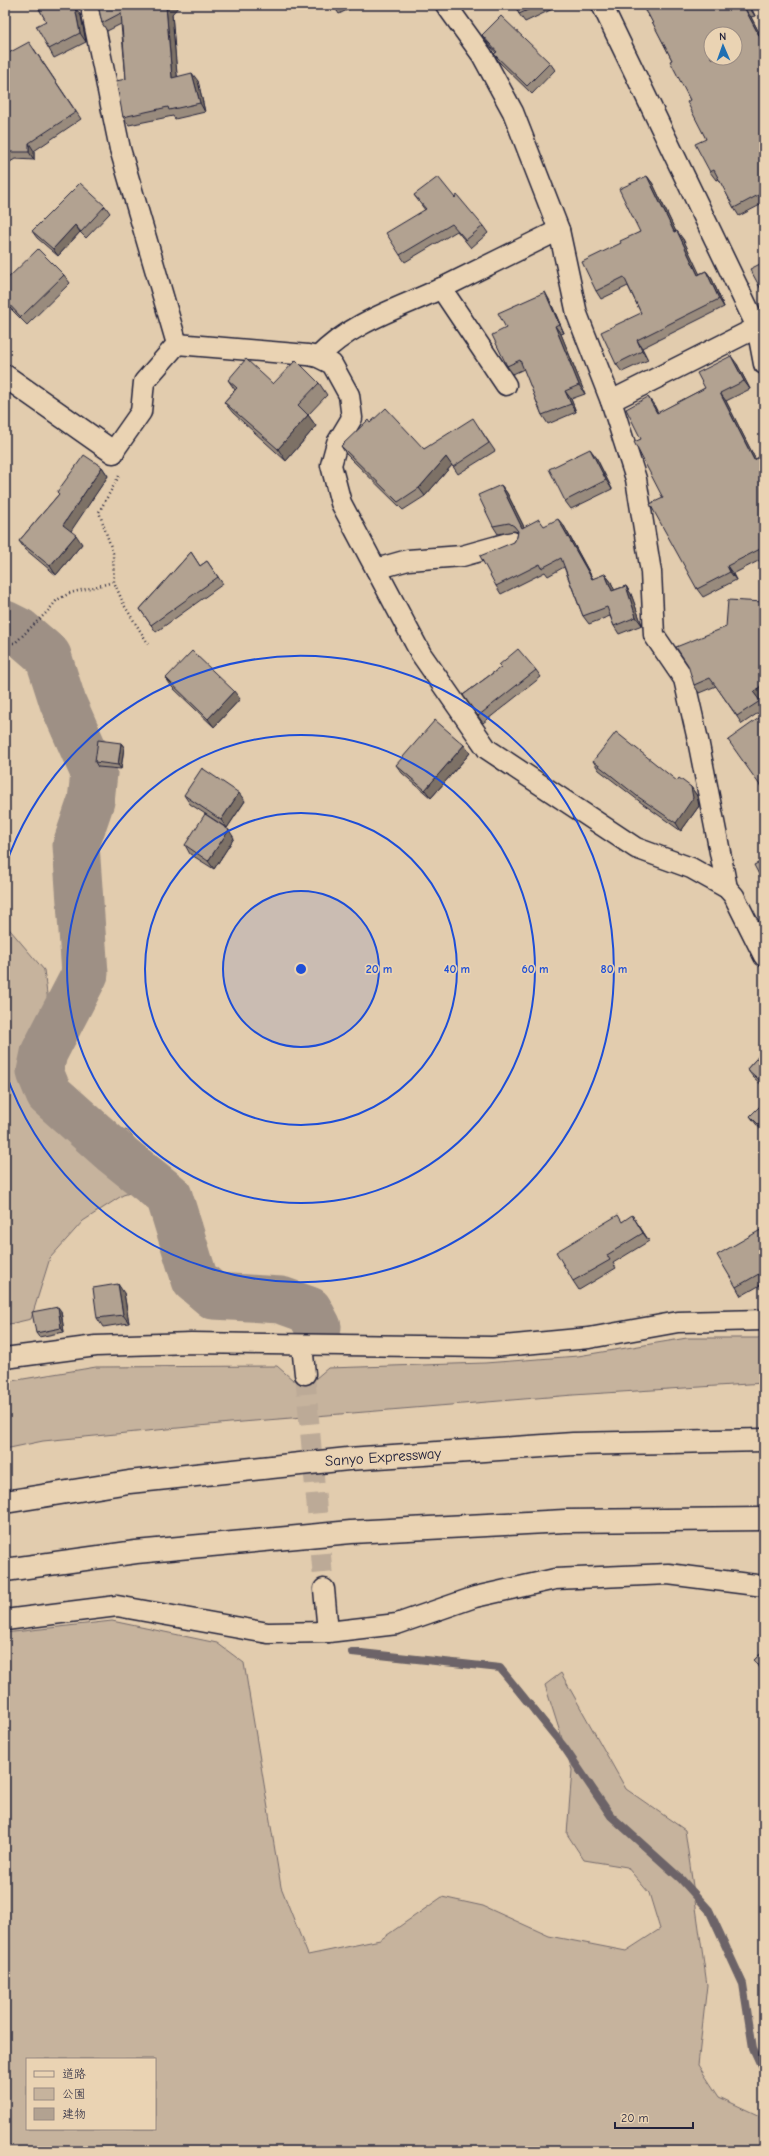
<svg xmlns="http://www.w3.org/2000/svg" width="769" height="2156" font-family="'Comic Neue','Klee One',sans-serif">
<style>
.green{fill:#c6b39d;stroke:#746a6c;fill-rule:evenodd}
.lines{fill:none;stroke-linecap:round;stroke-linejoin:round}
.stream{stroke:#6c6467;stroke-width:8}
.river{stroke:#9e9085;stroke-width:47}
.minor-tunnel{stroke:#bcaa97;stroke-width:20;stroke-dasharray:20 10;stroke-linecap:butt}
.minor-casing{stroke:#22223b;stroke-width:23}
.tertiary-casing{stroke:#22223b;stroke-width:25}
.motorway-casing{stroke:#22223b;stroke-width:25}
.path{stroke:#22223b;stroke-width:2.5;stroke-dasharray:1 3;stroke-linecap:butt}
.minor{stroke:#ead3b3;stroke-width:20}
.tertiary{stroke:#ead3b3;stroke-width:22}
.motorway{stroke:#ead3b3;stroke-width:22}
.wall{fill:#998b7d;stroke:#22223b}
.shaded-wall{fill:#7d7166;stroke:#22223b}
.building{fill:#b2a291;stroke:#22223b;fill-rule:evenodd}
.ring{fill:none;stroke:#1d4ed8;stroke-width:2}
.labels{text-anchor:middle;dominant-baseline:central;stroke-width:3.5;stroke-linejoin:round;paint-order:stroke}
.street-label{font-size:15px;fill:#22223b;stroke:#ead3b3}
.centre{fill:#1d4ed8;stroke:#ead3b3;stroke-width:2}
.ring-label{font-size:12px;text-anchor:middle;font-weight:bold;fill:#1d4ed8;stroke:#ead3b3;stroke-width:3.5;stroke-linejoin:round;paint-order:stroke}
</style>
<rect width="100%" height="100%" fill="#e2ccae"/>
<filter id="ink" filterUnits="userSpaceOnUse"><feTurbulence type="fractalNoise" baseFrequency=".025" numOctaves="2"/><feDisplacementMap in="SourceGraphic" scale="8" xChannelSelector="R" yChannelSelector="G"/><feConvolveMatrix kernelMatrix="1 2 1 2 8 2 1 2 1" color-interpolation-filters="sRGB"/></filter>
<g filter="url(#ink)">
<g class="green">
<path d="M5,924L44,970L51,1026L30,1070L41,1100L128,1131L156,1167L155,1186L123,1195L83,1221L50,1258L31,1319L5,1325Z"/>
<path d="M687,1338H764V1383L573,1395L230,1423L43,1441L5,1449V1382L96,1367L277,1366L293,1380L315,1379L328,1368L485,1363L578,1356Z"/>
<path d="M112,1621L217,1643L244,1663L281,1887L308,1955L380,1940L442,1897L483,1906L549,1936L626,1951L660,1929L649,1893L627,1867L584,1860L567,1834L572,1770L545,1685L561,1673L626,1789L685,1830L707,1985L698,2065L719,2097L764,2118V2151H5V1633ZM27,2059H155V2129H27Z"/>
</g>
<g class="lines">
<path class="stream" d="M352,1652L500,1668L564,1747L611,1816L681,1879L709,1910L743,1984L753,2048L764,2072"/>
<path class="river" d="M5,624L19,631L48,656L63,703L94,773L91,801L76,845L85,974L44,1053L40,1072L49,1094L114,1152L169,1196L195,1280L214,1296L281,1300L309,1310L318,1327"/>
<path class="minor-tunnel" d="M305,1374L324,1589"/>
<defs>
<g id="minor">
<path d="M95,5L92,13L120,149L177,344"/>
<path d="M446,5L482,55L513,112L559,230L577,314L611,401L636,479L651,572L654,635L684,679L698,740L727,888"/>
<path d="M602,5L757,327L764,364"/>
<path d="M441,288L506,385"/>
<path d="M318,357C353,321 398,309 442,288C481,269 520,249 559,230"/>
<path d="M611,401L764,324"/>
<path d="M113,452L141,412L144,382L177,344L308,355L318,357L332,364L349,395L352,418L337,443L331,465L341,503L421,654L487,749L636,848L691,868L727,888L734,896L764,956"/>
<path d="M376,569L408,560L462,556L512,542"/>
<path d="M302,1345L305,1374"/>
<path d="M5,1358L96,1346L191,1343L492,1347L589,1338L678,1322L764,1320"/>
<path d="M324,1589L328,1632"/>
<path d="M5,1620L117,1606L268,1633L328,1632L397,1624L475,1597L555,1579L668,1574L764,1586"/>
</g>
<path id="tertiary" d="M5,376L113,452"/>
<g id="motorway">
<path d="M5,1502L129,1482L348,1459L573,1444L764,1440"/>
<path d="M5,1570L136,1552L351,1532L565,1521L764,1519"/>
</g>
</defs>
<use href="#minor" class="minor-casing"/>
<use href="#tertiary" class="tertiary-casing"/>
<use href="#motorway" class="motorway-casing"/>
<g class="path">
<path d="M119,476L99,512L113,553L114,582L124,605L149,645"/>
<path d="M5,643H15L48,611L57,600L70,593L114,582"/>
</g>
<use href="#minor" class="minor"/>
<use href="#tertiary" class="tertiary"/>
<use href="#motorway" class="motorway"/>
</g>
<g class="wall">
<path d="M37,5H69L71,8L75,7L81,16L86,42L54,58L49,49L46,21Z"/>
<path d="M333,5H357L339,14Z"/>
<path d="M515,5H561L525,22L519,14Z"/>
<path d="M641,5H750L755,16L751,17L764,42V203L739,216L734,208L719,179L716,180L710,172L706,139L690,100L672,60L650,17H649Z"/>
<path d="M98,6L172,14L177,76L198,81L205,112L175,119L173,116L129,125L123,117L126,79L121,24L107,31L102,23Z"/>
<path d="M482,35L550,63L555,70L532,94L499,62L494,54L496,53L487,42Z"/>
<path d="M34,49L81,119L34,151V160L15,159L5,165V55Z"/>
<path d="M647,176L653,184L676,232L683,239L699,274L706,271L712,279L724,307L642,348L648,360L622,372L616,364L641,313L628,286L601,299L596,291L621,243L640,232Z"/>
<path d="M414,195L455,198L483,226L488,233L471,248L457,231L405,262L400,255L425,210Z"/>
<path d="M105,206L110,213L86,238L80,232L58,256L37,238L32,231Z"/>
<path d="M64,275L70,283L27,325L5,303V281Z"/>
<path d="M550,301L564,333L561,334L585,394L571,399L576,412L548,424L542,415L524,369L513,374L507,366L506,328Z"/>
<path d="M737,364L750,389L726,401L755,459L762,456L764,459V558L733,574L736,580L703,597L697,589L641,439L654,405L658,413L705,388Z"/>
<path d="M228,380L273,384L319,383L327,395L308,415L316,426L286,461L233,413L224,402L235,390Z"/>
<path d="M370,423L424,449L478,426L495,451L458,474L452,465L425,496L403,510L346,454L341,446Z"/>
<path d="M596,457L612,489L571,509L565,501Z"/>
<path d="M102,467L108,476L70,531L82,544L56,575L25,549L19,541L59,494L57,492Z"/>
<path d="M501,485L507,493L524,527L564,526L593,579L605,574L611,582L614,590L626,586L631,594L642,625L619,634L614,626L610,616L589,624L583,616L564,567L548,576L545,572L501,594L496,586L514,542L517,537L518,532L514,531L498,534L493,526Z"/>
<path d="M191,552L200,566L207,561L223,584L156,632L140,609Z"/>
<path d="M764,602V695L759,700L764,707V709L742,724L716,686L699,693L694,685L726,627Z"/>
<path d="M501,667L536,670L541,677L483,723L463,695Z"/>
<path d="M166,678L240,699L214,727L172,687Z"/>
<path d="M121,743L124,747L121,769L98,767L95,762Z"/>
<path d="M470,753L431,798L402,773L396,765Z"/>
<path d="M593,761L677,781L691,787L697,796L699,806L681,831L643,804L599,770Z"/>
<path d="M184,795L245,801L227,828L190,804Z"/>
<path d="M234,838L214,869L190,854L185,845Z"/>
<path d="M764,1050V1087L753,1077L747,1069Z"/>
<path d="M764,1102V1133L756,1124L750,1116Z"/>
<path d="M623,1221L638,1224L649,1241L613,1263L616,1268L579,1290L573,1281Z"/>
<path d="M764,1228V1283L741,1296L736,1287Z"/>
<path d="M124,1293L129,1323L103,1327L97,1318Z"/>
<path d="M61,1311L64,1332L39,1337L36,1333Z"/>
<path d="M764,1651V1673L754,1660Z"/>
</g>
<g class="shaded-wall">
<path d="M167,5H180L172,14L178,86L172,78L166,6Z"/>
<path d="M748,5H750L755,16L749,7Z"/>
<path d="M75,7L81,16L86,42L80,33Z"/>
<path d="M745,9L751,17L764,42V45Z"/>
<path d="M192,73L198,81L205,112L200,103Z"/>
<path d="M29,143L34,151V160L29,152Z"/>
<path d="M647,176L653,184L680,240L674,232Z"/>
<path d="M75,225L80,232L58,256L53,249Z"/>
<path d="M677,231L683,239L704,283L698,275Z"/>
<path d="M706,271L712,279L724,307L719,299Z"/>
<path d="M545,292L550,301L564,333L559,324Z"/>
<path d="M555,326L561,334L585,394L579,385Z"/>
<path d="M637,340L642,348L648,360L642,351Z"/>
<path d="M731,356L737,364L750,389L744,381Z"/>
<path d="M565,391L571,399L576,412L571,404Z"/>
<path d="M720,393L726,401L760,468L754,460Z"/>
<path d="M648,397L654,405L662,421L657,413Z"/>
<path d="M308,415L316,426L286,461L278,449Z"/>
<path d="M590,449L596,457L612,489L606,480Z"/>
<path d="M446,457L452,465L425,496L419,488Z"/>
<path d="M102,467L108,476L69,534L63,525Z"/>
<path d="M501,485L507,493L528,535L522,528Z"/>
<path d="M558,519L564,526L597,587L592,579Z"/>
<path d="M76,535L82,544L56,575L50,566Z"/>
<path d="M727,566L733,574L736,580L730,572Z"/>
<path d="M605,574L611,582L618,598L612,591Z"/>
<path d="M626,586L631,594L642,625L636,617Z"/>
<path d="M764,682V695L759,700L764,707L754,693Z"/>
<path d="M234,691L240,699L214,727L208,719Z"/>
<path d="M121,743L124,747L121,769L118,765Z"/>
<path d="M464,745L470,753L431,798L425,790Z"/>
<path d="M691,787L697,796L699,806L681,831L676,823Z"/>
<path d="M239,793L245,801L227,828L221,820Z"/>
<path d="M229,830L234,838L214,869L208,861Z"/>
<path d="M632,1215L638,1224L649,1241L643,1233Z"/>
<path d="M118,1284L124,1293L129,1323L123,1315Z"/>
<path d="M58,1307L61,1311L64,1332L61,1328Z"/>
</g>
<g class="building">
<path d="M37,5H67L69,9L75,7L80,33L49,49L36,26L46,21Z"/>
<path d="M98,5H167L166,6L172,78L192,73L200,103L169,110L168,107L123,117L116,81L126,79L121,13L102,23Z"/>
<path d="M333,5H338L334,7Z"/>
<path d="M515,5H539L519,14Z"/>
<path d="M641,5H748L749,7L745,9L764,45V192L734,208L714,170L710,172L695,144L706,139L687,102L690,100L670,61L672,60L645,8L643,9ZM711,34H735V58H711Z"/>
<path d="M501,16L550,63L527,86L494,54L497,52L482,35Z"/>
<path d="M29,42L76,112L29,143V152H10L5,155V55Z"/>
<path d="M647,176L674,232L677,231L698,275L706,271L719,299L637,340L642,351L616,364L601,332L641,313L624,277L596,291L582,262L621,243L620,241L640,232L619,189Z"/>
<path d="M438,177L455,198L457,195L483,226L466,240L452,224L400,255L386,233L426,209L414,195Z"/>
<path d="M80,183L105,206L81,232L75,225L53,249L32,231Z"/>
<path d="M38,249L64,275L21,317L5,300V281Z"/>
<path d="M764,262V295L750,269Z"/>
<path d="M545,292L559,324L555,326L579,385L565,391L571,404L542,415L520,360L507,366L492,335L506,328L498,313Z"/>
<path d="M731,356L744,381L720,393L754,460L762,456L764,460V547L727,566L730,572L697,589L650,504L663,498L634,442L641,439L626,409L648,397L657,413L705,388L697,373Z"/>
<path d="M246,359L273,384L296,360L319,383L298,405L308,415L278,449L224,402L237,388L228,380Z"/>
<path d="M386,408L424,449L473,418L489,443L453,467L446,457L419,488L398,502L341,446L368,420L370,423Z"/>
<path d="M590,449L606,480L565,501L549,469Z"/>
<path d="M84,455L102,467L63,525L76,535L50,566L19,541L59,494L57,492Z"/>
<path d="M501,485L522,528L539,519L544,526L558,519L592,579L605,574L612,591L626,586L636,617L614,626L607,607L583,616L561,558L542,568L540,564L496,586L480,556L514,542L517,537L518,531L514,526L509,523L493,526L478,495Z"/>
<path d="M191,552L200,566L207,561L218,577L151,625L140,609Z"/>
<path d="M728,600L764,602V682L754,693L760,701L737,716L710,678L694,685L688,665L676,647L726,627Z"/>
<path d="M518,649L536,670L478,716L463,695L501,667L499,665Z"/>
<path d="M192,651L234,691L208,719L166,678Z"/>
<path d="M759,718L764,725V791L728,740Z"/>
<path d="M435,720L464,745L425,790L396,765Z"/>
<path d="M616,732L677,781L679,778L691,787L693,798L676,823L637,796L593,761Z"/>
<path d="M98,740L121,743L118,765L95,762Z"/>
<path d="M202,768L239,793L221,820L184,795Z"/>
<path d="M205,814L229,830L208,861L185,845Z"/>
<path d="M764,860V884L754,865Z"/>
<path d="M764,1050V1084L747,1069Z"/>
<path d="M764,1102V1130L750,1116Z"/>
<path d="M618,1215L622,1222L632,1215L643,1233L607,1255L610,1260L573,1281L556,1252Z"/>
<path d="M764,1228V1271L736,1287L717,1255Z"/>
<path d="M118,1284L123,1315L97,1318L93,1288Z"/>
<path d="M58,1307L61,1328L36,1333L32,1312Z"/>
<path d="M764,1651V1671L754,1660Z"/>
</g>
</g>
<circle cx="301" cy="969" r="78" fill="#1d4ed8" fill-opacity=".12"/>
<g class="ring">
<circle cx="301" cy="969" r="78"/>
<circle cx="301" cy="969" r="156"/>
<circle cx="301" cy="969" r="234"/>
<path d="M5 867A313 313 0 1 1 5 1071"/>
</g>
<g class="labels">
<g class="street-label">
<text transform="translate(383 1457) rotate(-4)">Sanyo Expressway</text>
</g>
</g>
<circle cx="301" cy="969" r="6" class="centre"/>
<g class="ring-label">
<text x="379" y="973">20 m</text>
<text x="457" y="973">40 m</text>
<text x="535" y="973">60 m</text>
<text x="614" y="973">80 m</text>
</g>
<rect width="769" height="2156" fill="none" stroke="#ead3b3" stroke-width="20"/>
<rect x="10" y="10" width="749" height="2136" fill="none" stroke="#22223b" stroke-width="1.5" filter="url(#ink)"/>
<rect x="26" y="2058" width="130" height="72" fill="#ead3b3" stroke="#9a8c83"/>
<rect x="34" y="2071" width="20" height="6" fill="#ead3b3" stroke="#9a8c83"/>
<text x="62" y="2078" font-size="12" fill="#22223b">道路</text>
<rect x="34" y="2088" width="20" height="12" fill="#c6b39d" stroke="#9a8c83"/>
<text x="62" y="2098" font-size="12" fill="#22223b">公園</text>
<rect x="34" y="2108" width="20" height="12" fill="#b2a291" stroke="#9a8c83"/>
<text x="62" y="2118" font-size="12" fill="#22223b">建物</text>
<g transform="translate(723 46) rotate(358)"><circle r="19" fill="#ead3b3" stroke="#9a8c83"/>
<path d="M0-3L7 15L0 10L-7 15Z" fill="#1f6fb2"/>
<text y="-6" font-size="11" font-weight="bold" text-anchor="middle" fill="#22223b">N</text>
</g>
<path d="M615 2122v6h78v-6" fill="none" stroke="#22223b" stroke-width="2"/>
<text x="621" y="2122" font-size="12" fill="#22223b" stroke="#ead3b3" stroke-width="3" paint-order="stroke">20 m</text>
</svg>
